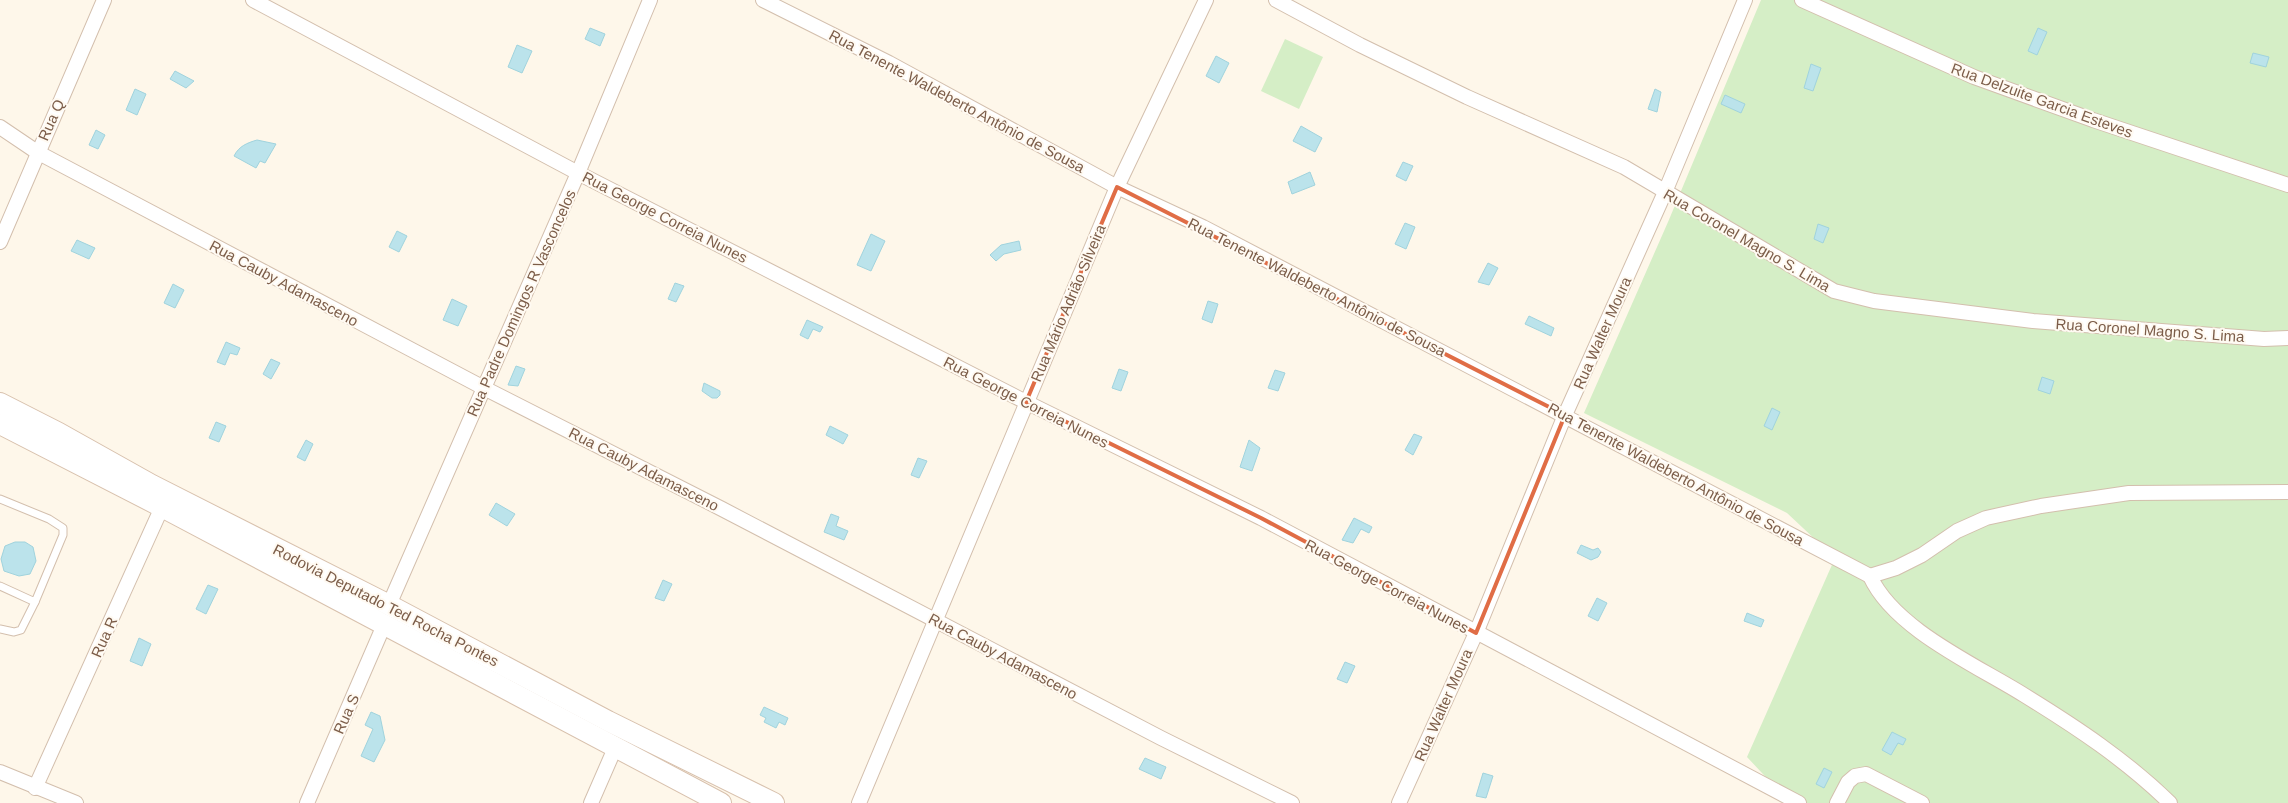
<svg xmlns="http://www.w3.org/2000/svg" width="2288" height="803" font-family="Arial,sans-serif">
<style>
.green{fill:#d5eec6}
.water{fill:#bbe3eb;stroke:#a0d3dd}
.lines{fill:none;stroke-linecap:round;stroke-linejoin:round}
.service-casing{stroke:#d3bfad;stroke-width:9}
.minor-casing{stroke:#d3bfad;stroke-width:16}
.secondary-casing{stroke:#d8c1ad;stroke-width:22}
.service{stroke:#fff;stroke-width:7}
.minor{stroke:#fff;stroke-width:14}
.secondary{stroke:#fff;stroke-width:20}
.marked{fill:none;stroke:#e06d46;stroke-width:4;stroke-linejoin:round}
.labels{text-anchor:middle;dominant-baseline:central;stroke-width:4;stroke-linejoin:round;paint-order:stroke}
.street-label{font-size:15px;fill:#7c5d49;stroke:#fffaf2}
</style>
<rect width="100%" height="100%" fill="#fef7ea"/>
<g class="green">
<path d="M1761,0H2288V803H1790L1747,757L1835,558L1787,513L1584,413L1668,222Z"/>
<path d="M1285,39L1323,57L1299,109L1261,91Z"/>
</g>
<g class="water">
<path d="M590,28L605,34L600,46L585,39Z"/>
<path d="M2038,28L2047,32L2037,55L2028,51Z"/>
<path d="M517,45L532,51L522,73L508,67Z"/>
<path d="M2253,53L2269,57L2266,67L2250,63Z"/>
<path d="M1216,56L1229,63L1219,83L1206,76Z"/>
<path d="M1811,64L1821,68L1813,91L1804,88Z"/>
<path d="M175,71L194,81L186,88L170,79Z"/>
<path d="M135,89L146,94L137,115L126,110Z"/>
<path d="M1655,89L1661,92L1657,112L1648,109Z"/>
<path d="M1725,95L1745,104L1741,113L1721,104Z"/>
<path d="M1301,126L1322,138L1315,152L1293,141Z"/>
<path d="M96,130L105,135L98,149L89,145Z"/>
<path d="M257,140L276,144L265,163L260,161L256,168L234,156C239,146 247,143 257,140Z"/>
<path d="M1403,162L1413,166L1406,181L1396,176Z"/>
<path d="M1310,172L1315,185L1292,194L1288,182Z"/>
<path d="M1405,223L1415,227L1406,249L1395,244Z"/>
<path d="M1818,224L1829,228L1823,243L1814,239Z"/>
<path d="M397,231L407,236L399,252L389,247Z"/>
<path d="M871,234L885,241L871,271L857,265Z"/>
<path d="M77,240L95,248L89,259L71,251Z"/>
<path d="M1019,241L1021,250L1004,254L996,261L990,255L1001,245Z"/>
<path d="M1488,263L1498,268L1489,285L1478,282Z"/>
<path d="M675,283L684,286L676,302L668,299Z"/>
<path d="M173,284L184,290L175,308L164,303Z"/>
<path d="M452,299L467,306L458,326L443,320Z"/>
<path d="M1208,301L1218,304L1212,323L1202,319Z"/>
<path d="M1529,316L1554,328L1551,336L1525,324Z"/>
<path d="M807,320L823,327L820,332L813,329L808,339L800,335Z"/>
<path d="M226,342L240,348L237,355L230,353L225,365L217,362Z"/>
<path d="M271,359L280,363L271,379L263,374Z"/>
<path d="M516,366L525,369L518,386L508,385Z"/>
<path d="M1119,369L1128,372L1121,391L1112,388Z"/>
<path d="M1275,370L1285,373L1278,391L1268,388Z"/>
<path d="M2042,377L2054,381L2050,394L2038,390Z"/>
<path d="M704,383L720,391V395L717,398H712L702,391Z"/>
<path d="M1772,408L1780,412L1772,430L1764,426Z"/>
<path d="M216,422L226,426L219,442L209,438Z"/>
<path d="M830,426L848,435L843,444L826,435Z"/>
<path d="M1414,434L1422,437L1413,455L1405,450Z"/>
<path d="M306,440L313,444L305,461L297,457Z"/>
<path d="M1249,440L1260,448L1252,471L1240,467Z"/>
<path d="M918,458L927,461L919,478L911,475Z"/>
<path d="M496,503L515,514L507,526L489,515Z"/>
<path d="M831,514L839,517L836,526L848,531L844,540L824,532Z"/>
<path d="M1354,518L1372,527L1369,533L1361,529L1353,543L1342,540Z"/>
<path d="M15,542H25L33,547L36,561L30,574L19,576L4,571L1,559L5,546Z"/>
<path d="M1581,545L1593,550L1598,548L1601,552L1598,557L1591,560L1577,553Z"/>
<path d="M663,580L672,584L664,601L655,598Z"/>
<path d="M208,585L218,589L206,614L196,609Z"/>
<path d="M1597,598L1607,603L1598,621L1588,616Z"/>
<path d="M1747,613L1764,620L1761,627L1744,621Z"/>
<path d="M139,638L151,644L142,666L130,661Z"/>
<path d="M1345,662L1355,666L1347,683L1337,679Z"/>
<path d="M764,707L788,718L785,725L779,722L776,728L764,722L766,718L760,715Z"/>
<path d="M371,712L380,716L385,740L374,762L361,756L373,729L365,725Z"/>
<path d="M1892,732L1906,739L1903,745L1898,743L1891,755L1882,750Z"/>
<path d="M1145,758L1166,767L1161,779L1139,769Z"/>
<path d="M1824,768L1832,772L1824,788L1816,784Z"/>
<path d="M1483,773L1493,776L1486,798L1476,796Z"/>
</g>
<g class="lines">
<defs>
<g id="service">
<path d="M0,499L49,519L63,528V535L35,602L0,586"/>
<path d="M0,629L14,632L21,630L35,602"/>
</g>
<g id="minor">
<path d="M253,0L578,173L1026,402L1261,518L1799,803"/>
<path d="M763,0L889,63L1117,187L1203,227L1870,576"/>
<path d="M1276,0L1360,45L1467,97L1624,167L1834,291L1874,301L2033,321L2264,339L2288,338"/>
<path d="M1802,0L1974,77L2093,120L2288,185"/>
<path d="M0,127L37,152L484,388L722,509L1161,738L1292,803"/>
<path d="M0,242L104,0"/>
<path d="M1870,576L1896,568L1922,555L1957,531L1986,518L2041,506L2129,493L2288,492"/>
<path d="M1870,576C1894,629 1976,665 2024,695C2076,727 2126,760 2170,803"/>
<path d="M389,605L578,173L650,0"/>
<path d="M0,772L76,803"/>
<path d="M35,788L162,507L159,499"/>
<path d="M307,803L384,625"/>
<path d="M591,803L615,748"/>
<path d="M859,803L1117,187L1206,0"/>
<path d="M1399,803L1476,633L1565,415L1665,192L1745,0"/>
<path d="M1837,803L1848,782L1855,776L1866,774L1922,803"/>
</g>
<g id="secondary">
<path d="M0,403L59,433L152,485L389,605L608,721L774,803"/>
<path d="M0,424L162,507L721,803"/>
</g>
</defs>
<use href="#service" class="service-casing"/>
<use href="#minor" class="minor-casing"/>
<use href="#secondary" class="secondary-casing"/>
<use href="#service" class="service"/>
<use href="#minor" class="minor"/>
<use href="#secondary" class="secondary"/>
</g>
<path class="marked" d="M1117,187L1565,415L1476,633L1261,518L1026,402Z"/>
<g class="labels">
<g class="street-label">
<text transform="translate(2042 100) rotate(20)">Rua Delzuite Garcia Esteves</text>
<text transform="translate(957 101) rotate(28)">Rua Tenente Waldeberto Antônio de Sousa</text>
<text transform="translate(51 120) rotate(-66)">Rua Q</text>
<text transform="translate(665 217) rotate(27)">Rua George Correia Nunes</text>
<text transform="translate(1747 240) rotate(30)">Rua Coronel Magno S. Lima</text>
<text transform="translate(284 283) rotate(28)">Rua Cauby Adamasceno</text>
<text transform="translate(1317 287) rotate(27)">Rua Tenente Waldeberto Antônio de Sousa</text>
<text transform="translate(521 303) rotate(-66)">Rua Padre Domingos R Vasconcelos</text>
<text transform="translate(1068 303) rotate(-67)">Rua Mário Adrião Silveira</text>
<text transform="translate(2150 330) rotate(4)">Rua Coronel Magno S. Lima</text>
<text transform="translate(1602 333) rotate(-66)">Rua Walter Moura</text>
<text transform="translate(1026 402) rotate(27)">Rua George Correia Nunes</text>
<text transform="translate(644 469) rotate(27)">Rua Cauby Adamasceno</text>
<text transform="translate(1676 474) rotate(28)">Rua Tenente Waldeberto Antônio de Sousa</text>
<text transform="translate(1387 586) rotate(28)">Rua George Correia Nunes</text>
<text transform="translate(386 605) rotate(27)">Rodovia Deputado Ted Rocha Pontes</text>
<text transform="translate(104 637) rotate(-66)">Rua R</text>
<text transform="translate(1003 656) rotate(28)">Rua Cauby Adamasceno</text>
<text transform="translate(1443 705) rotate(-66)">Rua Walter Moura</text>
<text transform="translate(346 714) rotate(-66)">Rua S</text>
</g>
</g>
</svg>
